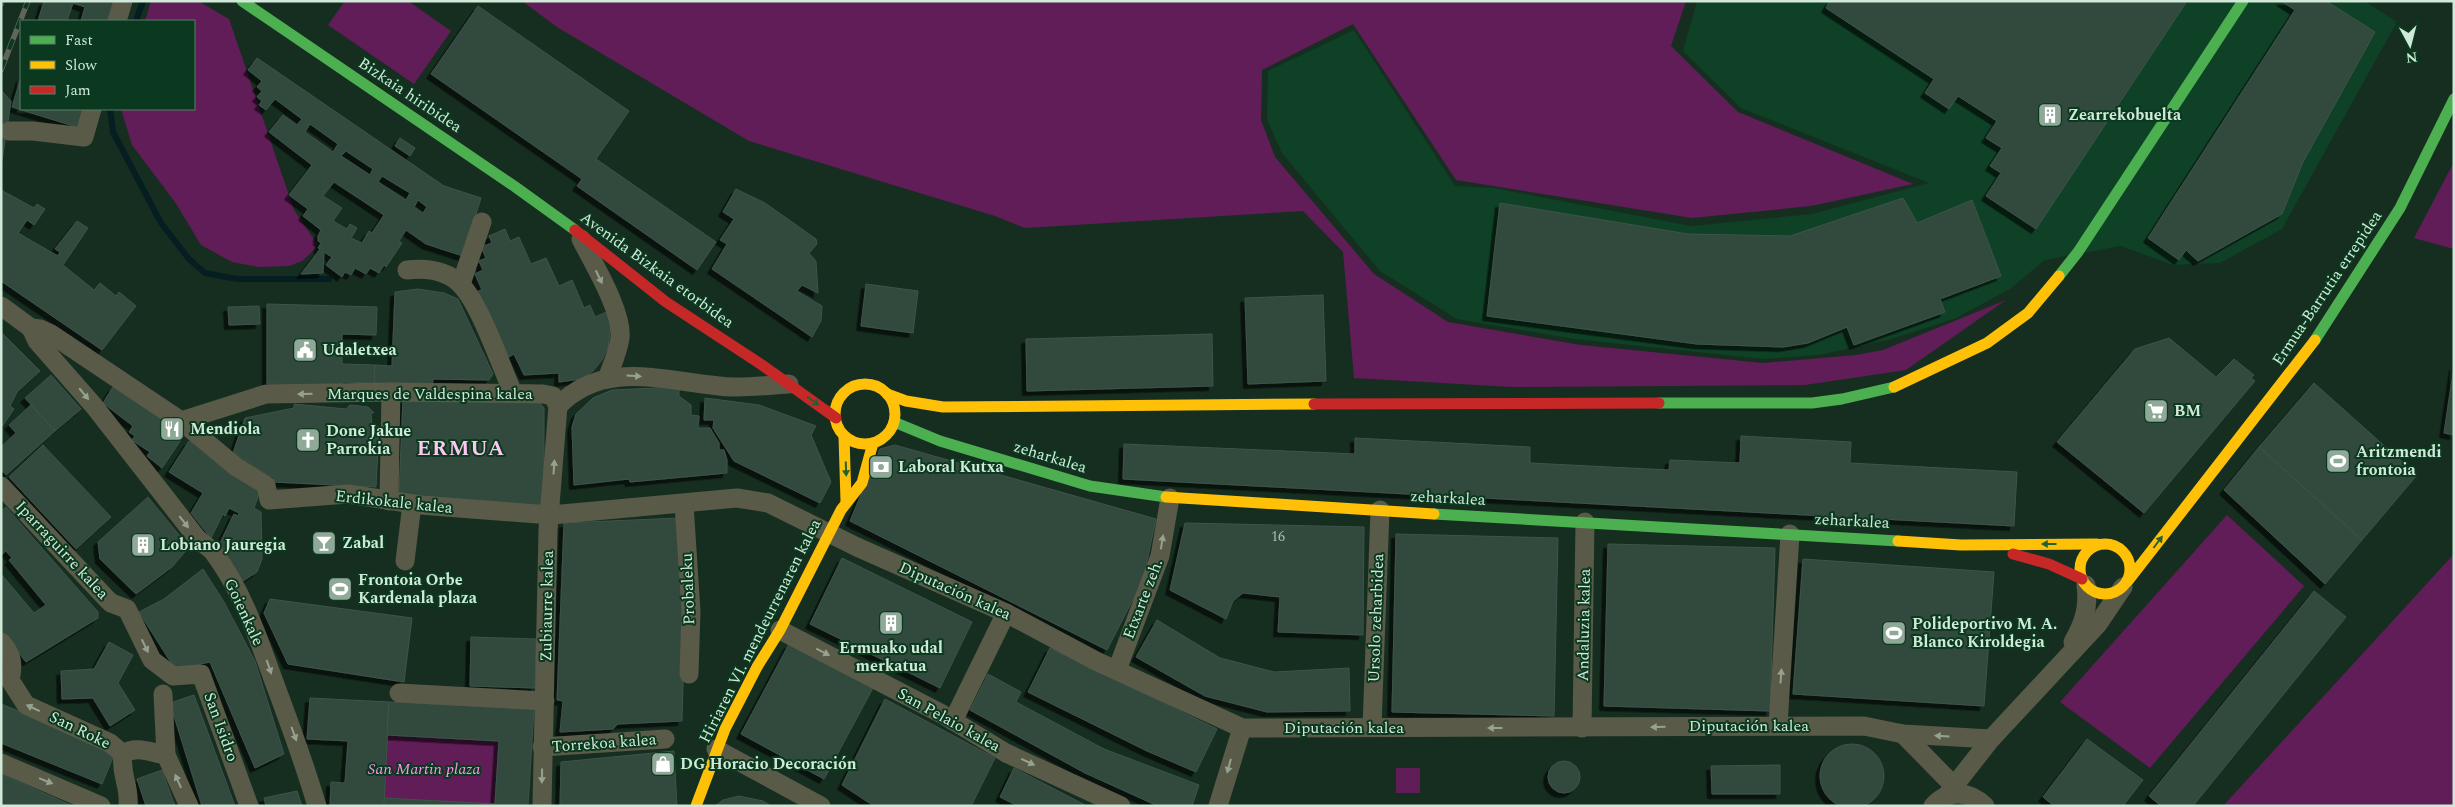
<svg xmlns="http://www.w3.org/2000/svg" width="2455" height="807" font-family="Spectral,serif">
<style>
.built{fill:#0e4125}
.green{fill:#611d58}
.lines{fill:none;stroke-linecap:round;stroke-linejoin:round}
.stream{stroke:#051e22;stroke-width:6}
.building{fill:#30483e;stroke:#3e544b;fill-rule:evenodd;filter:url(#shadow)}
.street{stroke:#595a48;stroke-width:19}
.fast{stroke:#4caf50;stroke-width:11}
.slow{stroke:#ffc107;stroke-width:11}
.jam{stroke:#c62828;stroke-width:11}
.rail-casing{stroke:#606759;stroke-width:5.5}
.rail{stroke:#0b391f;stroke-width:4;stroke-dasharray:11;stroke-linecap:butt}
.oneway{fill:#95a290}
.oneway2{fill:#226230}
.labels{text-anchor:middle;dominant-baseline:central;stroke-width:4;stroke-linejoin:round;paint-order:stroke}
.number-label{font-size:14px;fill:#a9c1b2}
.street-label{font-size:16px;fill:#d1e9d8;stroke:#0b391f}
.poi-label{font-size:16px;font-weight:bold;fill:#d1e9d8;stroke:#0b391f;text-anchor:start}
.park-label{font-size:16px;font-style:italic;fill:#fc95e8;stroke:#0b391f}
.district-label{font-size:21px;font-weight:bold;letter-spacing:1px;fill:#fcc7f0;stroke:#0b391f}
</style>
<defs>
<filter id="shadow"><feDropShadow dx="-4.5" dy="4.5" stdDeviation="0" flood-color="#0009"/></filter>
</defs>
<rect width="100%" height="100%" fill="#162e20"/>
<path class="built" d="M1697,1H2364L2397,22L2282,229L2220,263L2173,265L2121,246L2045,260L2010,289L1954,319L1888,340L1819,355L1764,359L1574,339L1457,319L1380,271L1282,153L1267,120L1268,71L1354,30L1455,186L1494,188L1691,226L1812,214L1929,183L1741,108L1683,51Z"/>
<g class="green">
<path d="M151,1H198L229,19L294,210L317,244L312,252L302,261L289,266L259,267L232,262L201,245L175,202L132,145L121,109H194V21H145Z"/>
<path d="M345,1H408L451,31L414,84L328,25Z"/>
<path d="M522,1H1686L1671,46L1738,112L1913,184L1811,206L1692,218L1456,180L1353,24L1262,70L1261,120L1275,157L1374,274L1448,322L1581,345L1763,363L1856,355L1883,350L2006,300L1906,370L1805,385L1512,387L1354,378L1343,252L1303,211L1025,228L995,216L749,141L557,27Z"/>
<path d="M2454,162V249L2414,238Z"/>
<path d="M2227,515L2304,586L2150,768L2060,702Z"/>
<path d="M2454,554V806H2223Z"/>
<path d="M387,735L499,741L495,804L384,798Z"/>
<rect x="1396" y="768" width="24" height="25"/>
</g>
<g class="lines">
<g class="stream">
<path d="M136,21L143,1"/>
<path d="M110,109L113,132L161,223L189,259L205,273L237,279H329"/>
</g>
</g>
<g class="building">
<path d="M44,1H118L112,21H81L85,7L73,3L67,21H38Z"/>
<path d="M1830,1H2187L2036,229L1986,196L2001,173L1990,166L2002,148L1986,138L1997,121L1958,96L1949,109L1925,93L1934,79L1826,8Z"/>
<path d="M2281,1H2326L2375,32L2303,162L2282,214L2198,261L2186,250L2179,260L2148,238L2295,10Z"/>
<path d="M478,6L629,111L596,159L716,242L697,270L577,186L582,179L431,74Z"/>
<path d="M257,58L444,186L481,198L463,256L426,244L406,230L399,241L402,243L386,267L384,265L379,273L370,268L366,274L355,268L351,275L345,272L342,277L326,265L332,257L324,252L323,273L301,274L320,249L318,248L321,243L318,241V236L321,230L303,216L308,209L289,195L312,165L269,132L283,115L297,125L302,119L275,99L266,110L259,105L262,101L257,97L262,91L257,87L262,81L248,70ZM310,124L338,144L333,152L305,132ZM346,151L373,169L370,175L341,156ZM382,176L410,193L406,200L378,182ZM334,182L384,215L372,233L369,231L362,243L351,238L357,228L350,224L347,229L333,221L342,208L323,196ZM418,200L427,207L423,213L414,207Z"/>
<path d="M21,77V109H86L80,128L12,107Z"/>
<path d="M1,90L11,101L2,161L1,160Z"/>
<path d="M400,138L415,148L410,156L395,146Z"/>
<path d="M736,189L765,203L816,239L817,244L809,253L816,261L818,293L802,285L797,291L822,306L821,321L812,337L712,269L727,244L720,240L734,219L723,212Z"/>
<path d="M1,190L34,208L37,204L45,209L34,225L27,220L18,233L58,256L60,252L55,249L77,221L88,228L63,265L94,290L100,283L116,296L119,292L136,306L102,350L1,281Z"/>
<path d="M1903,198L1917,223L1972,200L2001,276L1940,299L1945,312L1854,345L1847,327L1808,343L1783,347L1697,344L1487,316L1500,203L1688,234L1790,236Z"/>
<path d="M505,229L510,241L519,237L531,264L546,258L559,286L572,280L584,308L590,305L595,317L607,312L611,326L608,347L602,360L593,371L581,379L559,382V373L524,375L514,354L509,357L478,291L482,290L475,274L483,270L479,261L486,258L481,247L492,243L489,236Z"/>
<path d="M866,284L918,291L913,333L861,326Z"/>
<path d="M418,289L444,293L458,299L493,374L489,380L433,379L432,387L374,383L375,365L392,366L395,292Z"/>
<path d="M1323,295L1326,381L1248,384L1245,298Z"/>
<path d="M267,304L377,307L376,335L342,334V364L375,365L374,383L343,382L341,385L267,384Z"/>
<path d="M259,306L260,324L229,325L228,307Z"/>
<path d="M1,332L40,371L17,392L10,406L14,409L1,428Z"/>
<path d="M1212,334L1213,386L1027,391L1026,339Z"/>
<path d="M2169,338L2216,377L2234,359L2254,375L2251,378L2255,381L2144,513L2057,442L2135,349Z"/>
<path d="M2454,366V435L2444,433Z"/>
<path d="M51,375L81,409L55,431L25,398Z"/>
<path d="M2314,383L2417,475L2362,540L2259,447Z"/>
<path d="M113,387L185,434L162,468L147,456L150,452L132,440L135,436L129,432L133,426L103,403Z"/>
<path d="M679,387V396L691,405V415L699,416L698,428H710L719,443V450H724L727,460V473L630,482L629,479L574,485L572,427L576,414L593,398L612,390Z"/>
<path d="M705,398L759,405L816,426L811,435L831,482L820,503L734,461L713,428L714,420H704Z"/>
<path d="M403,399H537L544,408V498L540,506L399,494Z"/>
<path d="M294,404L346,409L350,405L368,407L374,413H371L372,426L379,427L376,487L273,482L274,478L233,453L245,418L294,408Z"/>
<path d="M31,405L55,431L6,475L1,469V447L16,433L9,425Z"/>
<path d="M1741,436L1851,442L1850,463L2017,472L2014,526L1123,479L1124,444L1355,454V438L1530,447V463L1669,470L1670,460L1740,463Z"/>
<path d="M189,441L262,486L254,508L261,512L262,559L257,572L243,581L217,549L234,514L238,516L239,513L229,508L225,516L223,514L211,538L191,513L203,493L169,472Z"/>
<path d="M43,445L111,517L76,549L9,477Z"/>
<path d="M895,445L1156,519L1143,580L1107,650L850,521L880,449Z"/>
<path d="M2259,447L2362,540L2325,584L2224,490Z"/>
<path d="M148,497L189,547L172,567L136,594L100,559L98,542Z"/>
<path d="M6,507L98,612V618L26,662L1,631V574L34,613L46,605L9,560L12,558L6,551L1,555V511Z"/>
<path d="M679,518L685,611L682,721L618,724L613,729L560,732L563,701L557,700L564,523Z"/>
<path d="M1185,523L1364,527L1363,635L1278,632L1280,597L1243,593L1233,601L1226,619L1170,590Z"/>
<path d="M1396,534L1558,538L1554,716L1392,712Z"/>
<path d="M1608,544L1775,548L1770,711L1604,706Z"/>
<path d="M842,558L972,622L940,688L810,624Z"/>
<path d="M1803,559L1994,572L1984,706L1793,694Z"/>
<path d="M203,569L224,602L255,661L284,754L255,768L210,662L175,669L139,612L164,599Z"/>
<path d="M2314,591L2346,617L2193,806H2161L2149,796Z"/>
<path d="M270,599L412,618L404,682L288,664L264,613Z"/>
<path d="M1157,620L1220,658L1274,672L1349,668L1350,711L1267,712L1205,696L1136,657Z"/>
<path d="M471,637L536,639L535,688L470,686Z"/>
<path d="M109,642L133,655L118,683L135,710L110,726L93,698L62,699L61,671L94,669Z"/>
<path d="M789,644L873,688L824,779L741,734Z"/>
<path d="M1050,648L1217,729L1196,772L1147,751L1028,692Z"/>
<path d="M988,674L1021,692L1016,702L1104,749L1199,785L1192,806H1158L1085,773L970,710Z"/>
<path d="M194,695L235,806H202L170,703Z"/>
<path d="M310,698L389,702L384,806H330L331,782L345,783L348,741L307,739Z"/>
<path d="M885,699L995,758L971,806H874L842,785Z"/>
<path d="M389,702L534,709L528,806H384V798L495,804L499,741L387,735Z"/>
<path d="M1,704L116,750L102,784L1,743Z"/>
<path d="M2087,739L2143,780L2123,806H2054L2043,797Z"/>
<circle cx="1852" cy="776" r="32"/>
<path d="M674,751L677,806H560L561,762Z"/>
<circle cx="1564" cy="777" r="16"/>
<path d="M1780,765V794H1712L1711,766Z"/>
<path d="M1014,768L1087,806H1018L1000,797Z"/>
<path d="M162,770L175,806H146L137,779Z"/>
<path d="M1,774L73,806H1Z"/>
<path d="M297,791L302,806H266L264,798Z"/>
<path d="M739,796L763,801L771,806H715L723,800Z"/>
</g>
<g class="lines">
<g class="street">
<path d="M117,21L123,1"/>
<path d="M9,131H33L84,137L92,109"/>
<path d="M581,239C593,263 623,312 620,338C618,352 612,365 607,379"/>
<path d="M407,270C426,268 447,270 461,285C480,304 501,366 513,393"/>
<path d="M461,284L482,222"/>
<path d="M1,306L31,328"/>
<path d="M31,328L40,329L51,334L181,421L235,466L266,485L269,500L348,494L420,505L551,515L737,498L768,503L857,547L1006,613L1096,661L1242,728L1864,726L1903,734L1991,739"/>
<path d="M31,328L37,341L94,406L197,538C202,543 210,548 214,553C244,593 259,641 276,687C291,727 305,766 317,806"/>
<path d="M558,406C604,359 663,381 719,386C742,389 766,385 789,384"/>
<path d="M181,421L266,394L391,392L543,394L553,396L558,406"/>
<path d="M1,486L105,597L111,603L127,609L152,660L173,676L201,674L249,806"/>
<path d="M389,501L391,392"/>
<path d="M684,504L691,611L689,674"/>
<path d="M405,561L412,504"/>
<path d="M780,630L942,714L1006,753L1121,806"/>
<path d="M1,642C12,654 14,664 10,680"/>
<path d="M2073,642C2084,623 2089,607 2086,585"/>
<path d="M1117,670L1160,556L1170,498"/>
<path d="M10,680L26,705L110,743L123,754"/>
<path d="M399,693L545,701"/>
<path d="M163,694L166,755L189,806"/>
<path d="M953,721L1006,613"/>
<path d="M1778,725L1790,534"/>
<path d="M1372,727L1380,510"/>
<path d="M1582,728L1585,522"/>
<path d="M1903,734L1954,786"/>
<path d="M542,747L665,739"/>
<path d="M716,749L821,806"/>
<path d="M123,754C120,776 130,784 128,806"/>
<path d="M123,754C136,745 152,753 166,755"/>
<path d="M1,763L101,806"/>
<path d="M1947,795L1991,739L2098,624L2123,587"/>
<path d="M542,806L548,530L558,406"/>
<path d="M1218,806L1242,728"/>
<path d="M1933,806C1948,789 1970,791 1985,806"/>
</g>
<g class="fast">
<path d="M242,1L514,186L575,230"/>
<path d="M2059,276L2078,252L2243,1"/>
<path d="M2315,340L2400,208L2454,99"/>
<path d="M1659,403H1812L1842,399L1894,387"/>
<path d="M894,422L940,441L1090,486L1166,497"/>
<path d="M1434,514L1898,541"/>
</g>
<g class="slow">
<circle cx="865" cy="414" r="30"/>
<path d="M1894,387L1987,343L2028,313L2059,276"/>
<path d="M887,394L906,401L943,407L1314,404"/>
<path d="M844,436L846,501"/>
<path d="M1166,497L1434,514"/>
<path d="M1898,541L1961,545L2097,544"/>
<circle cx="2105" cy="569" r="25"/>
<path d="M2128,581L2315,340"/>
<path d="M696,806L725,729L757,667L780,630L841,510L862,483L873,443"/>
</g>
<g class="jam">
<path d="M575,230L666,302L762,365L836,418"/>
<path d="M1314,404L1659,403"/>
<path d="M2013,554L2049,564L2082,579"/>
</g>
<defs>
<g id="rail">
<path d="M1,4L2,1"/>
<path d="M1,70L28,1"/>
</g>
</defs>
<use href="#rail" class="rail-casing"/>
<use href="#rail" class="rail"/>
</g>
<defs><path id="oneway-solid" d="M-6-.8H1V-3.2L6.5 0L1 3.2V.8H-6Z" transform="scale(1.25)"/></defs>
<g class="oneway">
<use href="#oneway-solid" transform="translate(599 277) rotate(64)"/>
<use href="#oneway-solid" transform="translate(634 376) rotate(4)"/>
<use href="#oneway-solid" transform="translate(84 394) rotate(50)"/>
<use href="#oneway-solid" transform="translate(305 394) rotate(179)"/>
<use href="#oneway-solid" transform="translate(554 467) rotate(-86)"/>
<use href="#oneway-solid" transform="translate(184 522) rotate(52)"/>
<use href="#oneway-solid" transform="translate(1162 542) rotate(-81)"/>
<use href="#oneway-solid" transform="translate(145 646) rotate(64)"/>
<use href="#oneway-solid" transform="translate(823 652) rotate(27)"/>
<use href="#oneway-solid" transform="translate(269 667) rotate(71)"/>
<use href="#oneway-solid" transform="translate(1781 676) rotate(-86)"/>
<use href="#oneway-solid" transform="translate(33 708) rotate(-155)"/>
<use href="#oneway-solid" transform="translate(1658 727) rotate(179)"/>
<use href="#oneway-solid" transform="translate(1495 728) rotate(-180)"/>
<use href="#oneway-solid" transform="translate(294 734) rotate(70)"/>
<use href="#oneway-solid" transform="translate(1942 736) rotate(-177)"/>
<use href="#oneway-solid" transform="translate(1028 762) rotate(25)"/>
<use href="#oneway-solid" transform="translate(1229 766) rotate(105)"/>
<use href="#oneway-solid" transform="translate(542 776) rotate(91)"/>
<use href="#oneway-solid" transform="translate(46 781) rotate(22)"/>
<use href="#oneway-solid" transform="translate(178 781) rotate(-114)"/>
</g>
<g class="oneway2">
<use href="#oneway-solid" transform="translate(813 401) rotate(36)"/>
<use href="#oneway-solid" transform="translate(846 469) rotate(88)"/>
<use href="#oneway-solid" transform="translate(2158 542) rotate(-53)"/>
<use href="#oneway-solid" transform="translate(2049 544) rotate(180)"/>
</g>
<defs>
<symbol id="building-square" viewBox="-11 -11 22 22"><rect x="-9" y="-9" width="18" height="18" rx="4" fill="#90a898" stroke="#0b391f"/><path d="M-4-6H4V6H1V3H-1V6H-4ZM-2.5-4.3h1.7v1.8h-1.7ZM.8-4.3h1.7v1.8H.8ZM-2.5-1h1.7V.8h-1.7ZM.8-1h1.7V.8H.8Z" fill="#fff"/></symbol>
<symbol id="civic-square" viewBox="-11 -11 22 22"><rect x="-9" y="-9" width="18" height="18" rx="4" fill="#90a898" stroke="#0b391f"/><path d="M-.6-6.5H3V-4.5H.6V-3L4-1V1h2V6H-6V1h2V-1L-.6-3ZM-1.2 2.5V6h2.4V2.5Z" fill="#fff"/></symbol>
<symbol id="supermarket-square" viewBox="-11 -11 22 22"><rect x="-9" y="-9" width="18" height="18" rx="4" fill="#90a898" stroke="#0b391f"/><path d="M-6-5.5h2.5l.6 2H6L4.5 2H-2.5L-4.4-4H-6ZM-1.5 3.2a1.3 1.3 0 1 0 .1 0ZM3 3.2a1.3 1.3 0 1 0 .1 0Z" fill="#fff"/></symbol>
<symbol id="restaurant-square" viewBox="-11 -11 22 22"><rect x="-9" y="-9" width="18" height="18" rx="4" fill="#90a898" stroke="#0b391f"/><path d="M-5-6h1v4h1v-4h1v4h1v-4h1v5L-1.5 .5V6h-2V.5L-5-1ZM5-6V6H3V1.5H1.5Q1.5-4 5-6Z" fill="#fff"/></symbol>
<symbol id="church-square" viewBox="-11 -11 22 22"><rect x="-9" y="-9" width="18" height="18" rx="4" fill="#90a898" stroke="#0b391f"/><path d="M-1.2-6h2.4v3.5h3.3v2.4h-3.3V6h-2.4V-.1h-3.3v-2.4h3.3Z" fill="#fff"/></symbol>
<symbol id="stadium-square" viewBox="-11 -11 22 22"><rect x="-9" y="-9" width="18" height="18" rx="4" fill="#90a898" stroke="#0b391f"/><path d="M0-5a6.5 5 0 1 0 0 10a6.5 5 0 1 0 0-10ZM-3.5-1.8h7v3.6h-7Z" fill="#fff"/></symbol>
<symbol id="bank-square" viewBox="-11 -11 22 22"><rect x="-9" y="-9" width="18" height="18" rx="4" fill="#90a898" stroke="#0b391f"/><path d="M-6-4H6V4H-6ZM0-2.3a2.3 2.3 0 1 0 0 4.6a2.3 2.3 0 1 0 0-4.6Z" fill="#fff"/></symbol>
<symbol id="bar-square" viewBox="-11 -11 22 22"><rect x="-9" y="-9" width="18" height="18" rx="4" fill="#90a898" stroke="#0b391f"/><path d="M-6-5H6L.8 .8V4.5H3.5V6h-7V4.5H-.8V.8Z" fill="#fff"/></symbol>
<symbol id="shop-square" viewBox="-11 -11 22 22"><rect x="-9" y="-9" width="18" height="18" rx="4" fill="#90a898" stroke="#0b391f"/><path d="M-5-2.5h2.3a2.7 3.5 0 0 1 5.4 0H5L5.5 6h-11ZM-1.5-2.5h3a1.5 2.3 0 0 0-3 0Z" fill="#fff"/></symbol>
</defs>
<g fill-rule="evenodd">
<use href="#building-square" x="2036" y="101" width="28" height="28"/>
<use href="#civic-square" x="291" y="336" width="28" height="28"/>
<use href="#supermarket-square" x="2142" y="397" width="28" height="28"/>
<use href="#restaurant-square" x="158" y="415" width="28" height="28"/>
<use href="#church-square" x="294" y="426" width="28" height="28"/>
<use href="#stadium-square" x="2324" y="447" width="28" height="28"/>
<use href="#bank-square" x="867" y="453" width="28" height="28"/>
<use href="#bar-square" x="310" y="529" width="28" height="28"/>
<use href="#building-square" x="129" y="531" width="28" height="28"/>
<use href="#stadium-square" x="326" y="575" width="28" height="28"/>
<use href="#building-square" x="877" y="609" width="28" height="28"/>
<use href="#stadium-square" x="1880" y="619" width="28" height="28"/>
<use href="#shop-square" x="649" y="750" width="28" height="28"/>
</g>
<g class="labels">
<g class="number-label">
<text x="1278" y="536">16</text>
</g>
<g class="street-label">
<text transform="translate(410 95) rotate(34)">Bizkaia hiribidea</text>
<text transform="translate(657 270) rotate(36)">Avenida Bizkaia etorbidea</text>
<text transform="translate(2327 288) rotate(-56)">Ermua-Barrutia errepidea</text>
<text x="430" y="394">Marques de Valdespina kalea</text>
<text transform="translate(1050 457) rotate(17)">zeharkalea</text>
<text transform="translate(1448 498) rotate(3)">zeharkalea</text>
<text transform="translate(394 502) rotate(6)">Erdikokale kalea</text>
<text transform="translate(1852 521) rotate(3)">zeharkalea</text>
<text transform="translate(62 550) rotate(47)">Iparraguirre kalea</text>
<text transform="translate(688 589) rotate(-92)">Probaleku</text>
<text transform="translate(955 591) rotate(24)">Diputación kalea</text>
<text transform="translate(1143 599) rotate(-69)">Etxarte zeh.</text>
<text transform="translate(547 606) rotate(-89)">Zubiaurre kalea</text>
<text transform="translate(244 612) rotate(65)">Goienkale</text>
<text transform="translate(1376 618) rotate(-88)">Ursolo zeharbidea</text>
<text transform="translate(1584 625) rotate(-89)">Andaluzia kalea</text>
<text transform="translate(760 631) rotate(-63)">Hiriaren VI. mendeurrenaren kalea</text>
<text transform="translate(949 720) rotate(29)">San Pelaio kalea</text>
<text x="1749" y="726">Diputación kalea</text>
<text transform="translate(221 727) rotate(70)">San Isidro</text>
<text x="1344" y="728">Diputación kalea</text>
<text transform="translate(80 730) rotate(26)">San Roke</text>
<text transform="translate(604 743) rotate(-4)">Torrekoa kalea</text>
</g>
<g class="poi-label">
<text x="2068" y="115">Zearrekobuelta</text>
<text x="322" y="350">Udaletxea</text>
<text x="2174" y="411">BM</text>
<text x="190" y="429">Mendiola</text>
<text x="326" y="431">Done Jakue<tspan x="326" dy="18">Parrokia</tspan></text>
<text x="2356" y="452">Aritzmendi<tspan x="2356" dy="18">frontoia</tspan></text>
<text x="898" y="467">Laboral Kutxa</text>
<text x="342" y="543">Zabal</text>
<text x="160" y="545">Lobiano Jauregia</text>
<text x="358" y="580">Frontoia Orbe<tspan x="358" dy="18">Kardenala plaza</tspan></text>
<text x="1912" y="624">Polideportivo M. A.<tspan x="1912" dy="18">Blanco Kiroldegia</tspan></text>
<text x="891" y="648" text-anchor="middle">Ermuako udal<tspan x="891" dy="18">merkatua</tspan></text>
<text x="680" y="764">DG Horacio Decoración</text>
</g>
<g class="park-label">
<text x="424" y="769">San Martin plaza</text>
</g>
<g class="district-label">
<text x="461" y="449">ERMUA</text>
</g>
</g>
<rect width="2455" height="807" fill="none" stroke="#d1e9d8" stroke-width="5"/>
<rect x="20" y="20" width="175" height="90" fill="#0b391f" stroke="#5a7f69"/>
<rect x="30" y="36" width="25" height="8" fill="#4caf50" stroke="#5a7f69"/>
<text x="65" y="45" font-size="15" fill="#d1e9d8">Fast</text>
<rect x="30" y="61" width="25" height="8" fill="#ffc107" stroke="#5a7f69"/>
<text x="65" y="70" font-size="15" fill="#d1e9d8">Slow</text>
<rect x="30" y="86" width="25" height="8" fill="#c62828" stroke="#5a7f69"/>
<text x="65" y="95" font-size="15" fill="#d1e9d8">Jam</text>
<g transform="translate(2410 45) rotate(173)" stroke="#0b391f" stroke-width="4" paint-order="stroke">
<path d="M0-4L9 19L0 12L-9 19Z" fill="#d1e9d8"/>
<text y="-8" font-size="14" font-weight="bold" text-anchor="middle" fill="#d1e9d8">N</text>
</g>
</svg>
